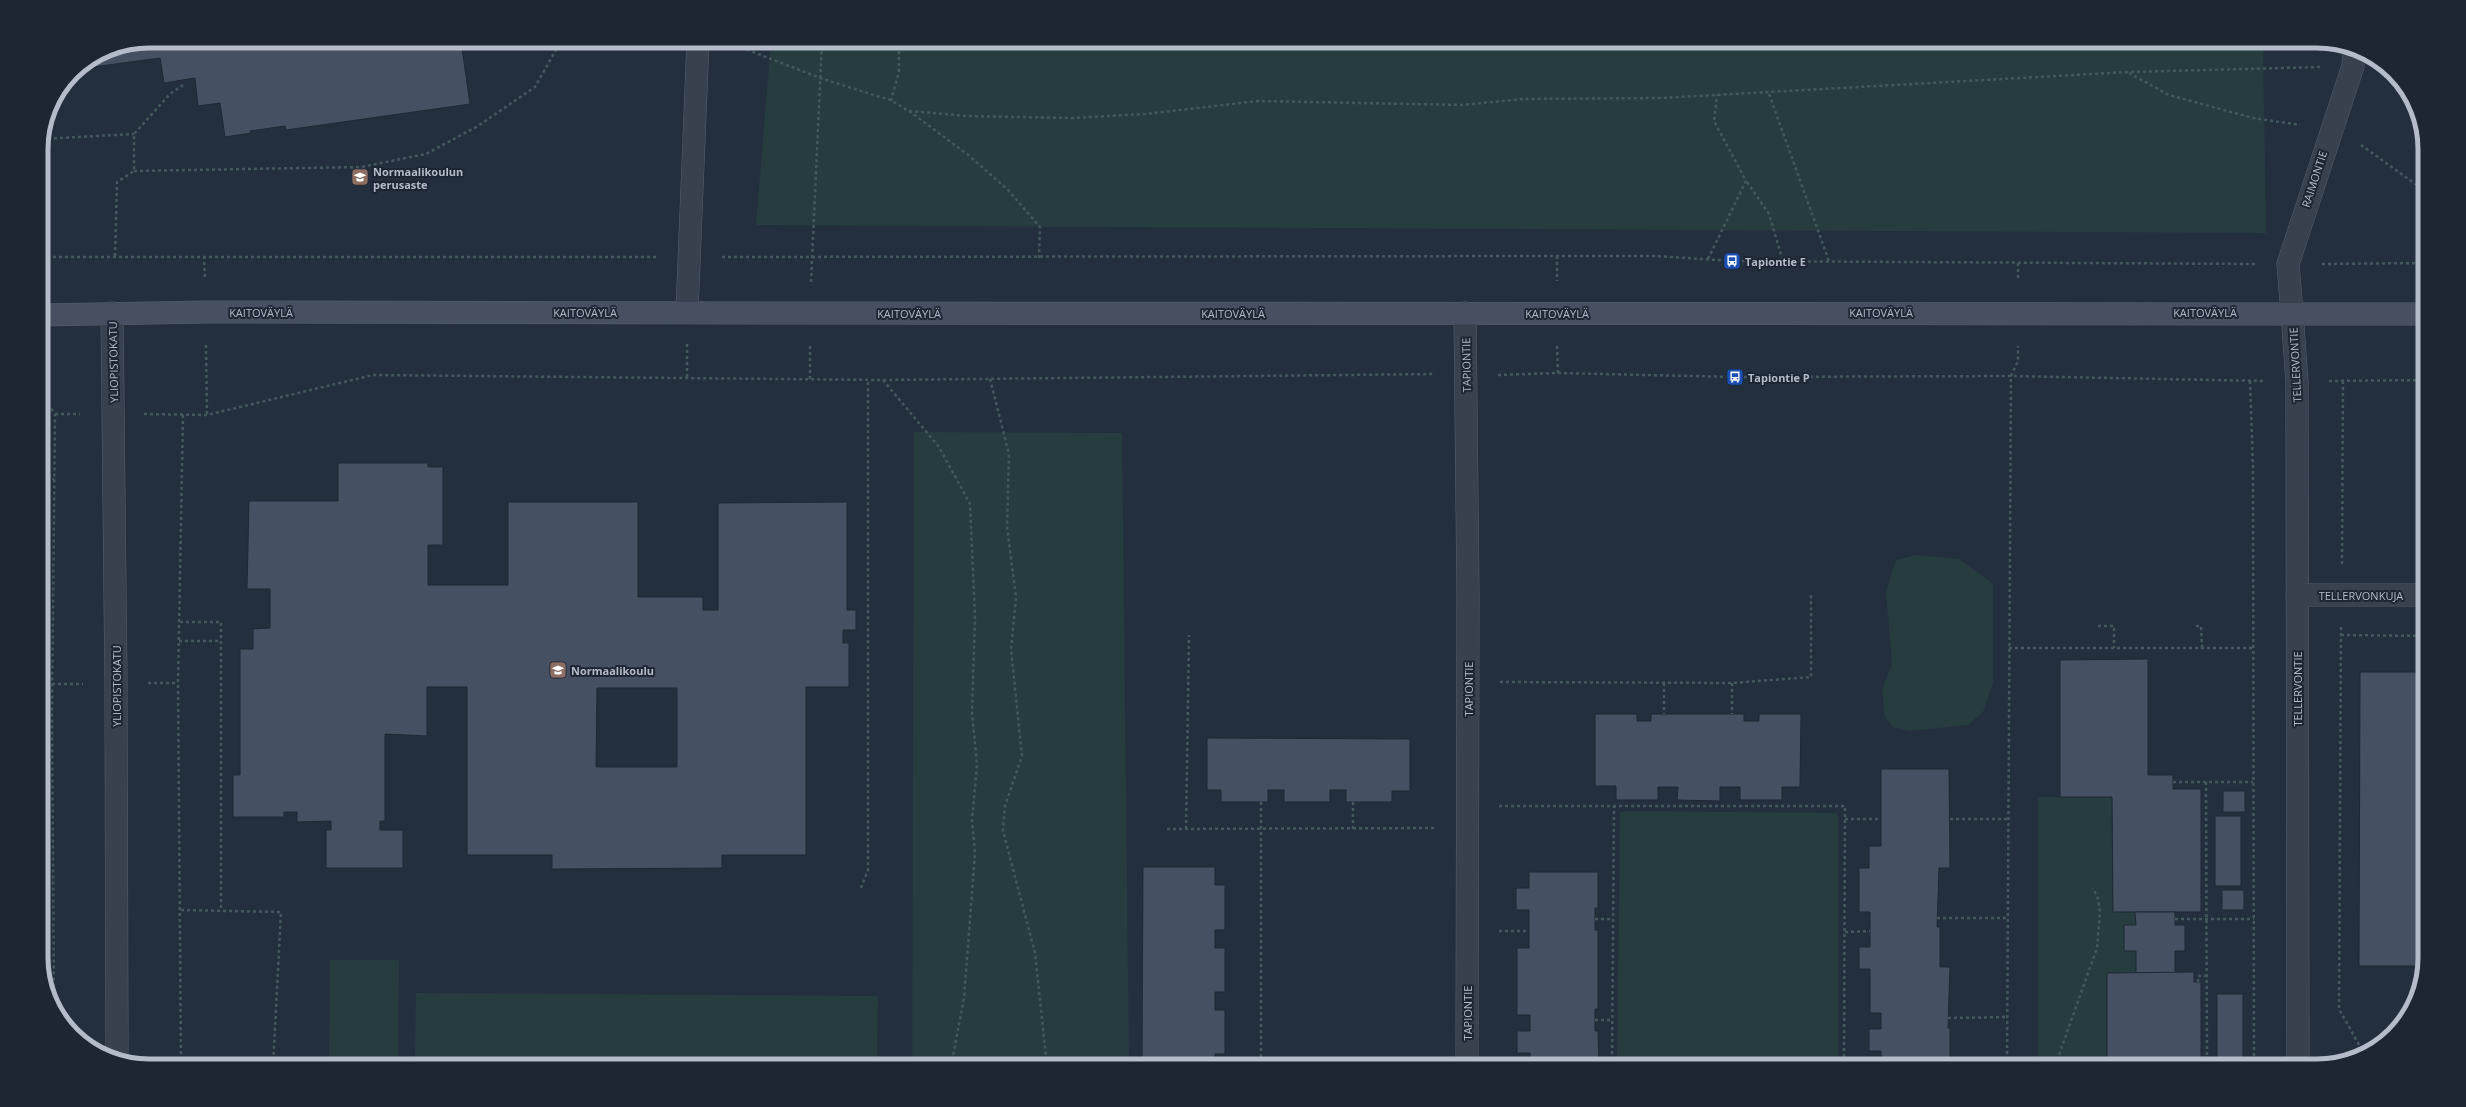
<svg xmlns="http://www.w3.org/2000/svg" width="2466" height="1107" font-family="'Open Sans',sans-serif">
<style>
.green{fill:#263c3f}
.building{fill:#455162;stroke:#1f2835;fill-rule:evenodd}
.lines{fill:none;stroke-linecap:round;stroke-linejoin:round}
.lane-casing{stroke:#565f6c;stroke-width:23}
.street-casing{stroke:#565f6c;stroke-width:23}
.secondary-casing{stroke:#565f6c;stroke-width:23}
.path{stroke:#44595c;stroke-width:2.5;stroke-dasharray:3 3;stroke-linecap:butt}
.lane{stroke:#38414e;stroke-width:22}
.street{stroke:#38414e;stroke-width:22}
.secondary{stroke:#465061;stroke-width:22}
.labels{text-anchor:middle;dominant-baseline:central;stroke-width:4;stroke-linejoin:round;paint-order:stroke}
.poi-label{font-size:11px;font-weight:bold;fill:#b4bcc9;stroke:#1d2633;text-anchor:start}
.street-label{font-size:11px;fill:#b4bcc9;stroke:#1d2633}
.rim{fill:none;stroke:#b4bcc9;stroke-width:5}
</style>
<rect width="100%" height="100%" fill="#242f3e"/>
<g class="green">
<path d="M771,41H2260L2263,43L2266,233L756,225Z"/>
<path d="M914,432L1122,433L1129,1066H912Z"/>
<path d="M1916,555L1959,559L1993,584V683L1983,712L1968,725L1909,731L1893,727L1885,718L1882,690L1892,663L1886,591L1896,560Z"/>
<path d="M2038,797H2112L2113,911L2135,912L2136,973H2107V1066H2061L2038,1056Z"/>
<path d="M1625,811L1836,813L1838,817V1066H1617L1620,813Z"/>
<path d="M330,960H399L398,1066H329Z"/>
<path d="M416,993L878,996L877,1066H415Z"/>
</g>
<g class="building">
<path d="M149,41H461L470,104L286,130L285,126L250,131L251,133L225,137L220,103L198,106L195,78L164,83L160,58L78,69L108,49Z"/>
<path d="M338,463H428V467H443V545H428V585H508V502H638V597H703V610H718V503L847,502V610H856V630H843V643H849V687H806V855H722V868L552,869V855H467V687H427V736L385,734V821H380V830H403V868H326V830H331V821L297,822V812H284V817H233V775H240V649H253V629L270,628V589H247L249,501H338ZM597,688H677V767H596Z"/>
<path d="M2148,659V775H2173V789H2201V912H2113L2112,797H2060V660Z"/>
<path d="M2360,672H2425L2423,966H2359Z"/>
<path d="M1595,714H1637V721H1651V714H1744V721H1759V714H1801L1800,787H1782V800H1740V787H1720V801L1677,800L1678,787H1658V800H1616V786H1595Z"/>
<path d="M1207,738L1410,739V791H1392V802H1346V790H1330V802H1284V790H1268V802H1221V790H1207Z"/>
<path d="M1881,769H1949L1950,868H1939L1937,927H1940V967H1950L1948,1028H1950V1066H1882L1881,1051H1869V1029H1881V1013H1870V969H1859V947H1870V912H1859V868H1869V846H1881Z"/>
<rect x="2223" y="791" width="22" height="21"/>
<rect x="2215" y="816" width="26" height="70"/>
<path d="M1143,867H1215V885H1225V930H1215V948H1225V992H1215V1010H1225V1054H1215V1066H1142Z"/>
<path d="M1529,872H1598V908H1595V930H1598V1009H1595V1031H1598L1599,1066H1530V1053H1517V1031H1530V1015H1517V948H1529V910H1516V888H1529Z"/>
<rect x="2222" y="890" width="22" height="20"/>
<path d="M2135,912H2175V925H2185V951H2175V973H2136V951H2124V925H2136Z"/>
<path d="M2194,972V982H2201V1066H2107V973Z"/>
<rect x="2217" y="994" width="26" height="72"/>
</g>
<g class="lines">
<defs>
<g id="lane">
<path d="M687,311L698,41"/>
<path d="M2292,313L2288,264L2353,66L2354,48"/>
</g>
<g id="street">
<path d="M112,313L116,683L117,1059"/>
<path d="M1465,313L1468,594L1467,1066"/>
<path d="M2292,313L2297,383L2298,1066"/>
<path d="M2297,595H2425"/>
</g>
<path id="secondary" d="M41,315L206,312L811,313L2425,314"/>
</defs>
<use href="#lane" class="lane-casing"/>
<use href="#street" class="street-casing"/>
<use href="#secondary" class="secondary-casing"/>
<g class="path">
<path d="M730,43L820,78L890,100L909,111L967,116L1072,118L1145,114L1258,101L1462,105L1523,99L1660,98L2128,72L2320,67"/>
<path d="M2129,73L2169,95L2253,118L2300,125"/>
<path d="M1769,94L1829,261"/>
<path d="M891,101L899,71V41"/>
<path d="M909,111L967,154L1008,190L1040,227L1039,258"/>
<path d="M42,139L134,134"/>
<path d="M2361,145L2425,191"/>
<path d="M134,171L361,167L426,154L478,126L535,87L561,41"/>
<path d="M1747,182L1769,214L1783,261"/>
<path d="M115,256L117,182L134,171V134L170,94L183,85"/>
<path d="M204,256L205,280"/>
<path d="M1557,256V281"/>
<path d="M41,257H657"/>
<path d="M722,257L1557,256H1656L1732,261L2257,264"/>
<path d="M1708,259L1746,181L1714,121L1717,95"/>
<path d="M2018,263V281"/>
<path d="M2322,264L2425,263"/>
<path d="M811,282L822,41"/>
<path d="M687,344V379"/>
<path d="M206,345L207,415"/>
<path d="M1557,346L1558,373"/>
<path d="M1498,375L1558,373L1735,377L2011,376L2264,381"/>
<path d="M810,379V345"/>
<path d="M990,379L1009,454L1007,527L1016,597L1011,649L1022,756L1005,806L1003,831L1035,953L1047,1066"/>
<path d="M883,380L939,447L970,504L975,617L972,712L977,765L972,820L975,853L964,998L951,1066"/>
<path d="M2250,381L2253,467L2254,1066"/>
<path d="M2329,381L2425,380"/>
<path d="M41,394L55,414L52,713L54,1003"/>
<path d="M55,414H80"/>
<path d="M144,414L207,415L373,375L882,380L1435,374"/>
<path d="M41,484L54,479"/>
<path d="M2342,564L2343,380"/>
<path d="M180,622H221V911"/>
<path d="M2098,626H2114V648"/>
<path d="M2196,626H2201L2202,648"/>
<path d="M2341,627L2339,1009L2363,1052"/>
<path d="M2341,635L2425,636"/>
<path d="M41,638L53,643"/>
<path d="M179,641H221"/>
<path d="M2009,648H2252"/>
<path d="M1500,682L1732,683L1811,677V593"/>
<path d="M148,683H178"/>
<path d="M1664,683V714"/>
<path d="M1732,683V714"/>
<path d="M52,684H83"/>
<path d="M41,717L52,713"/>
<path d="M2173,782H2253"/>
<path d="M2206,782L2207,1066"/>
<path d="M1261,802V1066"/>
<path d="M1353,802V829"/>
<path d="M1499,806H1845L1844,1066"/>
<path d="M1845,819H1881"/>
<path d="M1950,819H2008"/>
<path d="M1167,829L1436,828"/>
<path d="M1186,829L1189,635"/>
<path d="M861,888L868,870V380"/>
<path d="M181,910L281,912L273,1066"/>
<path d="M1937,918H2008"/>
<path d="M1595,919H1613"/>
<path d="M2175,919H2254"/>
<path d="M1499,931H1529"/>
<path d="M1845,932L1870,931"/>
<path d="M2198,982V976H2207"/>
<path d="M1948,1018L2007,1017"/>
<path d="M1595,1020H1613"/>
<path d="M181,1066L178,683L183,414"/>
<path d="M1612,1066L1614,806"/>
<path d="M2007,1066L2011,376L2018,361V346"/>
<path d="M2055,1066L2097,948L2100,912L2098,899L2093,888"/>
</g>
<use href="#lane" class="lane"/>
<use href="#street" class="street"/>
<use href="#secondary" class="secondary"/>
</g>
<defs>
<symbol id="school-square" viewBox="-11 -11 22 22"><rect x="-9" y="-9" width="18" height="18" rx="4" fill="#8d6e63" stroke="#1d2633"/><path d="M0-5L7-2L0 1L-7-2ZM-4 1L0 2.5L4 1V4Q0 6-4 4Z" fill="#fff"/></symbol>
<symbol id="bus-square" viewBox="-11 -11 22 22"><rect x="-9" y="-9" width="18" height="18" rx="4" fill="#1a4fb4" stroke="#1d2633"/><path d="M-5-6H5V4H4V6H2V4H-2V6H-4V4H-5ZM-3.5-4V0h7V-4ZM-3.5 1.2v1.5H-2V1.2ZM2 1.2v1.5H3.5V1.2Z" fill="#fff"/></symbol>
</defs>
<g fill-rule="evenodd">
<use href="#school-square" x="350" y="167" width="20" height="20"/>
<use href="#bus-square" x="1722" y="251" width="20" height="20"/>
<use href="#bus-square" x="1725" y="367" width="20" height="20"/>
<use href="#school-square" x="548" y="660" width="20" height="20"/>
</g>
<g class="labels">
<g class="poi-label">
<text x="373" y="171">Normaalikoulun<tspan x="373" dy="13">perusaste</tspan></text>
<text x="1745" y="261">Tapiontie E</text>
<text x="1748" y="377">Tapiontie P</text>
<text x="571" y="670">Normaalikoulu</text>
</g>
<g class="street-label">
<text transform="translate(2314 179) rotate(-72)">RAIMONTIE</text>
<text x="261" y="312">KAITOVÄYLÄ</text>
<text x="585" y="312">KAITOVÄYLÄ</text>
<text x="1881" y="312">KAITOVÄYLÄ</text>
<text x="2205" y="312">KAITOVÄYLÄ</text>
<text x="909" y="313">KAITOVÄYLÄ</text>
<text x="1233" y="313">KAITOVÄYLÄ</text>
<text x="1557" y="313">KAITOVÄYLÄ</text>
<text transform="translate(113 362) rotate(-91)">YLIOPISTOKATU</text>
<text transform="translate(1466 365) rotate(-91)">TAPIONTIE</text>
<text transform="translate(2295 365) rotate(-93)">TELLERVONTIE</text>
<text x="2361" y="595">TELLERVONKUJA</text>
<text transform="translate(116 686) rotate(-90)">YLIOPISTOKATU</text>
<text transform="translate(1468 689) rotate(-90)">TAPIONTIE</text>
<text transform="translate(2297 689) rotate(-90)">TELLERVONTIE</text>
<text transform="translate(1467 1013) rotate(-90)">TAPIONTIE</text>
</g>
</g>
<path d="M0 0H2466V1107H0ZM149 48H2317A101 101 0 0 1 2418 149V958A101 101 0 0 1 2317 1059H149A101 101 0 0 1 48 958V149A101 101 0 0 1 149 48Z" fill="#1d2633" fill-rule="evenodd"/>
<path class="rim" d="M149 48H2317A101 101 0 0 1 2418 149V958A101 101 0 0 1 2317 1059H149A101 101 0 0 1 48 958V149A101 101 0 0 1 149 48Z"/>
</svg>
